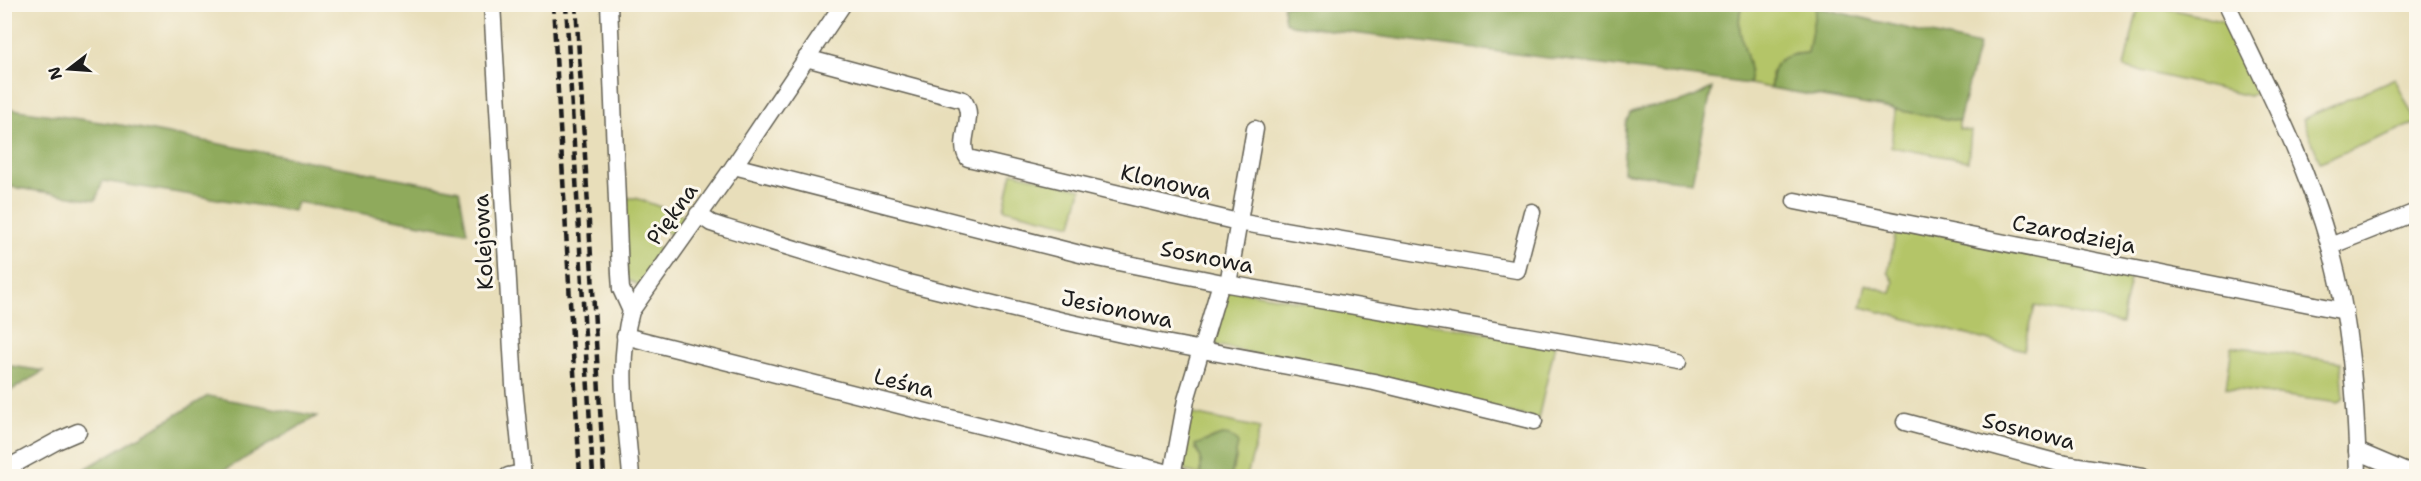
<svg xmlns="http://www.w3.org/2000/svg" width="2421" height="481" font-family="'Shantell Sans',sans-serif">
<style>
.green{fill:#b4c568;stroke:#687042;stroke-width:1.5}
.forest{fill:#8faa5c;stroke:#56633c;stroke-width:1.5}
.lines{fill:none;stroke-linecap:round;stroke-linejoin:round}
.minor-casing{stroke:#636053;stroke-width:19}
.minor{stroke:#fff;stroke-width:16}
.rail{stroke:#1c1c1c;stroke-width:4.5;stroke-dasharray:9 4.5;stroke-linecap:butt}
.labels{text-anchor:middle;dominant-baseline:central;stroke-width:6;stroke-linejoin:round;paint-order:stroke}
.street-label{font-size:22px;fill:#1c1c1c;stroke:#fbf7ec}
</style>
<rect width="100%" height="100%" fill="#fbf7ec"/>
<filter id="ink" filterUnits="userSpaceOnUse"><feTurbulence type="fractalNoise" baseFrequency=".0167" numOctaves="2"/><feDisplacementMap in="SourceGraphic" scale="12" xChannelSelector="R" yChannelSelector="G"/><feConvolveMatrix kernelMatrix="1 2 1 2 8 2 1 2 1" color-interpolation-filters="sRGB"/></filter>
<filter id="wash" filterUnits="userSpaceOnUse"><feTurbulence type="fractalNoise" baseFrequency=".008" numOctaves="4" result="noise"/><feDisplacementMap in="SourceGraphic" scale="24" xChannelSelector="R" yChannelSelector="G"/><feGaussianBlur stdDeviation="1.35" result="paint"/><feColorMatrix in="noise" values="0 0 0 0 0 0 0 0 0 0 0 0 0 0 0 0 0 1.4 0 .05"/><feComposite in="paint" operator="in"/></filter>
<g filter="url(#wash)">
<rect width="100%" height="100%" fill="#e8deba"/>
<g class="green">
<path d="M1807,4L1816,7L1808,53L1791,54L1771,73V88L1749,84C1756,59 1731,36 1742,5Z"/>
<path d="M2139,4L2153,5L2225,22L2258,92L2249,96L2124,67Z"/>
<path d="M2395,78L2416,123L2320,162L2303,119Z"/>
<path d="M1895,110L1959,121V129L1971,131L1968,161L1891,147Z"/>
<path d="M1012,172L1081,189L1072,225L1004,209Z"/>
<path d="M627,198H636L687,217L674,237L654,223L644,237L664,253L640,286L626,279L625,201Z"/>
<path d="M1897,225L2131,274L2121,323L2035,306L2024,350L1861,307L1866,284L1891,293L1894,282L1888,272Z"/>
<path d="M1222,288L1555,345L1538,419L1207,343Z"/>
<path d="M2232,346L2341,362L2344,398L2339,403L2226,388Z"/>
<path d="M1189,413L1260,428L1247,476H1231L1237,456L1222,435L1207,440L1195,448L1201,458V475L1186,471L1181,463Z"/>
</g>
<g class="forest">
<path d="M1695,5L1704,6L1742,5C1731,36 1756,60 1749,84L1291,25L1285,22L1283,5Z"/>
<path d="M1816,7L1979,45L1959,121L1771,88C1772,59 1780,55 1808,53Z"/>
<path d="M1712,88L1692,182L1623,172L1625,125L1630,113C1647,105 1664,107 1681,102C1693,99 1701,93 1712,88Z"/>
<path d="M5,108L127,126L459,190L467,232L297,202L294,211L103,181L96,200L5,186Z"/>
<path d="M4,365H5L44,371L5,394Z"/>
<path d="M208,396L317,416L223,471L226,476H73Z"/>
<path d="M1222,435C1230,435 1235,437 1238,444L1231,476L1201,475V458L1195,445Z"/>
<path d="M2370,465L2398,476H2371Z"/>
</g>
</g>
<g filter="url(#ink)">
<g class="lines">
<defs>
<g id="minor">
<path d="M492,4L514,385L523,476"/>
<path d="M609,4L620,274L621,289L631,311"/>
<path d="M2227,4C2265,84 2306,162 2330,247C2351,321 2356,400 2358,476"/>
<path d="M806,58L963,100C977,117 956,142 968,158L1238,222L1517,270L1532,212"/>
<path d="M734,166L1088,256L1228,284L1678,362"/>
<path d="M1795,201L2345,311"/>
<path d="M698,214L711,223L726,228L908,283L1063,321L1149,340L1374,382L1534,421"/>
<path d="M2330,246L2416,212"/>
<path d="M1228,284L1255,129"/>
<path d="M625,336L1181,476"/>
<path d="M1905,422L2059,463L2143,476"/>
<path d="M2357,451L2416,476"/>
<path d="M4,470L57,441L78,432"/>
<path d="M508,476L522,473"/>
<path d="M631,476C627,423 616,364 631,311L734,166L843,4"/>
<path d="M1172,476L1186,400L1221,283"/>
</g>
</defs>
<use href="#minor" class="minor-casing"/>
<use href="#minor" class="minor"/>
<g class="rail">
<path d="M553,4L580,476"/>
<path d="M566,4L593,476"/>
<path d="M576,4L604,476"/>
</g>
</g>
</g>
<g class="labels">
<g class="street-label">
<text transform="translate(1166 182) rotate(13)">Klonowa</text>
<text transform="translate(672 214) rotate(-54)">Piękna</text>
<text transform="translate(2074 234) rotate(11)">Czarodzieja</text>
<text transform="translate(483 242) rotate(-93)">Kolejowa</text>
<text transform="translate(1207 257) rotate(11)">Sosnowa</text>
<text transform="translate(1117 309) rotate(12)">Jesionowa</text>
<text transform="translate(904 383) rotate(14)">Leśna</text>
<text transform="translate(2029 431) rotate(14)">Sosnowa</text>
</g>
</g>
<rect width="2421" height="481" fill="none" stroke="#fbf7ec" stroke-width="24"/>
<g transform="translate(69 69) rotate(253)" stroke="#fbf7ec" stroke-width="4.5" paint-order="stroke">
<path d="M0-4.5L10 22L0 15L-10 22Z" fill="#1c1c1c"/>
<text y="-9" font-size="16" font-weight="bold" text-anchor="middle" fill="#1c1c1c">N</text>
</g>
</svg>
